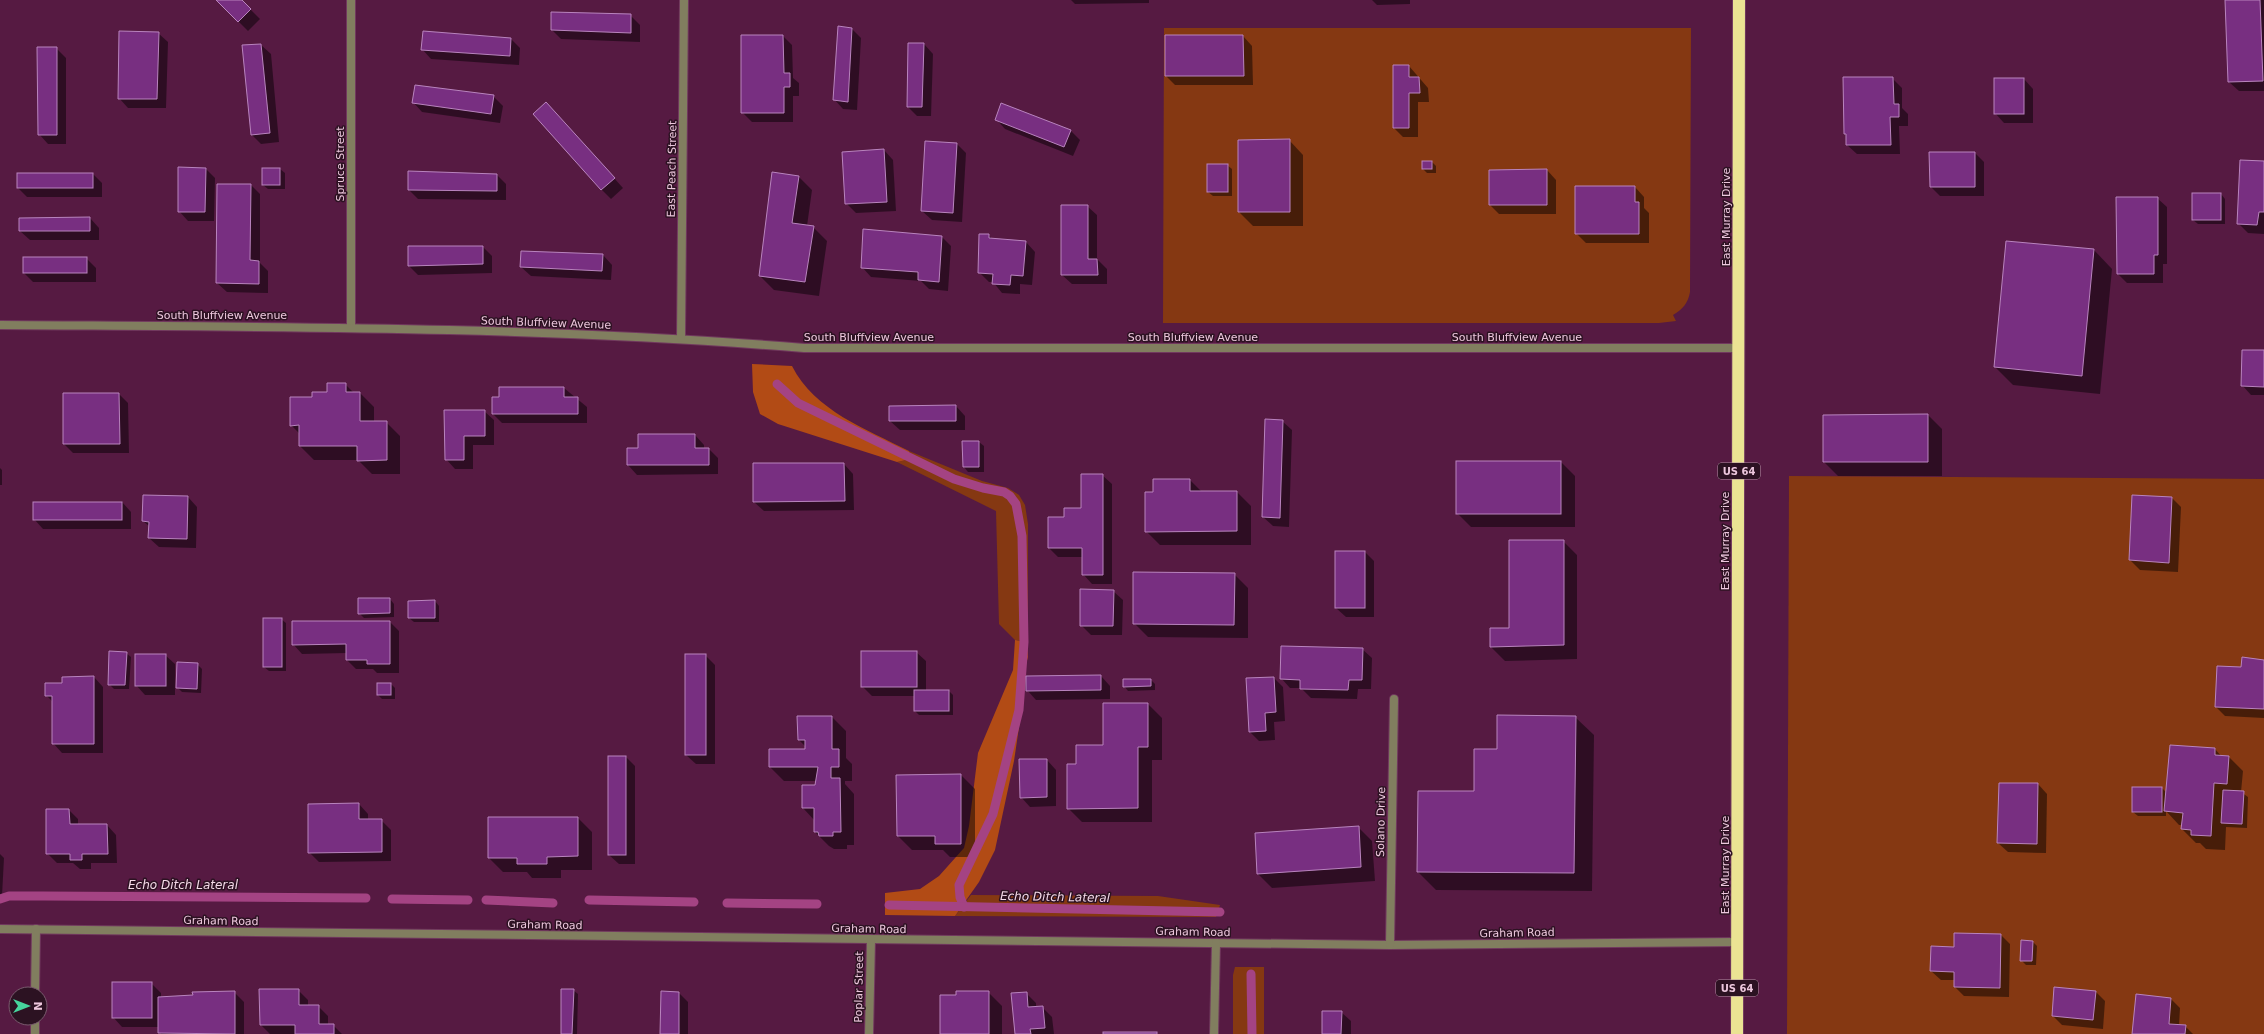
<svg xmlns="http://www.w3.org/2000/svg" width="2264" height="1034" font-family="'DejaVu Sans',sans-serif">
<style>
.green{fill:#853812}
.forest{fill:#b24b15}
.shadow{fill:#0007}
.lines{fill:none;stroke-linecap:round;stroke-linejoin:round}
.stream{stroke:#a44383;stroke-width:9}
.building{fill:#782f81;stroke:#b984be}
.street-casing{stroke:#71395e;stroke-width:10}
.highway-casing{stroke:#71395e;stroke-width:14}
.street{stroke:#817e5f;stroke-width:8}
.highway{stroke:#ebe393;stroke-width:12}
.labels{text-anchor:middle;dominant-baseline:central;stroke-width:3;stroke-linejoin:round;paint-order:stroke}
.shield{fill:#2c1222;stroke:#b391a5;stroke-width:1}
.shield-label{font-size:10px;font-weight:bold;fill:#edc7dd}
.street-label{font-size:11px;fill:#edc7dd;stroke:#2c1222}
.water-label{font-size:12px;font-style:italic;fill:#f4d9e8;stroke:#2c1222}
</style>
<rect width="100%" height="100%" fill="#561a42"/>
<g class="green">
<path d="M1164,28H1691L1690,292C1688,303 1683,309 1673,315L1676,321L1659,323H1163Z"/>
<path d="M909,451L982,481L1008,488L1019,495L1025,505L1028,524V645L1027,642L1015,640L999,624L996,511L897,462L906,460L910,455Z"/>
<path d="M1789,476L2264,479V1034H1787Z"/>
<path d="M971,895L1158,896L1220,905L1216,917L955,916Z"/>
<path d="M1235,967H1264V1034H1233V975Z"/>
</g>
<g class="forest">
<path d="M752,364L792,366C815,411 866,429 909,451L910,455L906,460L897,462L778,424L760,414L753,392Z"/>
<path d="M1015,640L1027,642L1028,657L1023,676V700L1014,761L995,850L979,882L955,916L885,915V893L920,889L939,876L964,848L969,826L978,753L1013,670Z"/>
</g>
<g class="shadow">
<path d="M217,0H241L260,19L248,31Z"/>
<path d="M1071,0H1149V3L1075,4Z"/>
<path d="M1372,0H1410V4L1377,5Z"/>
<path d="M2226,0H2264V91H2239L2229,82Z"/>
<path d="M630,15L640,25V42L561,39L552,30Z"/>
<path d="M852,29L861,38L857,110L843,109L834,99Z"/>
<path d="M158,33L168,42L166,108H128L119,98Z"/>
<path d="M742,36H783L792,45L793,78L799,83V96H793V122H752L742,112Z"/>
<path d="M1243,36L1252,46L1253,85H1175L1166,76Z"/>
<path d="M511,39L520,48L519,65L431,59L422,49Z"/>
<path d="M924,44L933,54L931,116H917L908,107Z"/>
<path d="M261,45L271,54L279,142L261,144L252,135Z"/>
<path d="M56,48L66,58V144H48L39,134Z"/>
<path d="M1409,66L1428,88L1429,102H1418V137H1403L1394,128Z"/>
<path d="M1892,78L1902,88V108L1908,114V126H1899L1900,154H1857L1847,145V137L1845,134Z"/>
<path d="M2024,79L2033,89V123H2004L1995,113Z"/>
<path d="M493,96L503,106L500,123L422,112L413,102Z"/>
<path d="M546,103L623,188L611,199L601,189Z"/>
<path d="M996,119L1070,130L1080,140L1073,156L1005,129Z"/>
<path d="M1289,140L1303,155V226H1253L1239,212Z"/>
<path d="M957,144L966,153L962,222L932,220L922,211Z"/>
<path d="M884,150L893,160L896,211L856,213L846,203Z"/>
<path d="M1975,153L1984,162V196H1940L1931,187Z"/>
<path d="M1432,162L1436,166V173H1427L1423,169Z"/>
<path d="M2264,162V234L2248,233L2238,223Z"/>
<path d="M1227,165L1232,169V196H1213L1208,192Z"/>
<path d="M206,169L215,178L214,221H188L179,211Z"/>
<path d="M263,169H280L285,173V189H268L263,185Z"/>
<path d="M1547,170L1556,180V214H1499L1490,205Z"/>
<path d="M409,172L497,175L506,184V200L418,199L409,190Z"/>
<path d="M18,174H93L102,183V197H27L18,188Z"/>
<path d="M798,176L812,190L807,226L813,227L827,241L819,296L774,290L760,276Z"/>
<path d="M251,185L260,194V263L268,271V293L227,292L217,283Z"/>
<path d="M1635,187L1644,197V208L1649,213V243H1586L1576,233Z"/>
<path d="M2221,194L2225,199V224H2198L2193,220Z"/>
<path d="M2157,198L2167,207V264H2163V283H2127L2118,274Z"/>
<path d="M1087,206L1097,215V259L1107,269V284H1072L1062,275Z"/>
<path d="M90,218L99,228V240H30L20,231V219Z"/>
<path d="M989,235L992,239L1026,242L1035,252L1032,285L1020,284V294L1002,293L993,282H989L979,272Z"/>
<path d="M942,237L951,246L948,291L929,289L921,281L871,277L862,267Z"/>
<path d="M2007,242L2094,250L2112,269L2100,394L2013,385L1995,367Z"/>
<path d="M483,247L492,256V273L418,275L409,266Z"/>
<path d="M603,255L612,265L611,280L531,276L521,267Z"/>
<path d="M86,258L96,268V282H33L24,273Z"/>
<path d="M2264,351V395H2251L2242,385Z"/>
<path d="M345,384L354,393H360L374,407V422H386L400,436V474H372L358,460H314L300,446V434L291,425L313,398Z"/>
<path d="M564,388L587,407V423H502L493,414Z"/>
<path d="M64,394H119L128,403L129,453H73L64,444Z"/>
<path d="M956,406L965,416V430H900L890,421Z"/>
<path d="M445,411H484L494,420V445H473V469H455L446,459Z"/>
<path d="M1928,415L1942,429V476H1838L1824,462V416Z"/>
<path d="M1282,421L1292,430L1289,527L1273,526L1263,517Z"/>
<path d="M695,435L704,445V449H709L718,458V474L637,475L628,465V449H639Z"/>
<path d="M963,442H979L984,446V472H968L964,467Z"/>
<path d="M1561,462L1575,476V527H1471L1457,513Z"/>
<path d="M844,464L853,474L854,510L764,511L754,502Z"/>
<path d="M0,468L2,470V485H0Z"/>
<path d="M1102,475L1112,484V584H1092L1083,574V557H1058L1049,548L1065,518L1082,509Z"/>
<path d="M1190,480L1202,492H1237L1251,506V545H1160L1146,531L1154,493Z"/>
<path d="M2133,496L2172,498L2181,507L2178,572L2140,570L2130,560Z"/>
<path d="M188,497L197,507L196,548L159,547L149,538L150,527L143,521Z"/>
<path d="M122,502L131,512V529H43L34,519Z"/>
<path d="M1563,541L1577,555V659L1505,661L1491,647L1510,629Z"/>
<path d="M1365,552L1374,561V617H1346L1336,608Z"/>
<path d="M1234,574L1248,588V638L1148,637L1134,623Z"/>
<path d="M1113,591L1123,600L1122,635H1091L1081,625Z"/>
<path d="M390,599L394,604V617L364,618L359,613Z"/>
<path d="M435,601L439,606V622H414L409,618Z"/>
<path d="M281,619L286,623V671H269L264,667Z"/>
<path d="M390,622L399,631V673H377L373,669H356L347,660V653L302,654L293,644Z"/>
<path d="M1362,649L1372,658L1371,689H1358L1357,699L1311,698L1301,688H1290L1281,678Z"/>
<path d="M916,652L926,661V691H949L953,695V715H919L915,711V696H872L862,686Z"/>
<path d="M126,653L131,657L129,689H114L109,684Z"/>
<path d="M165,655L175,664V695H145L136,685Z"/>
<path d="M705,655L715,665V764H696L686,755Z"/>
<path d="M2264,661V718L2225,716L2216,707L2242,668Z"/>
<path d="M197,664L202,669L201,693L182,692L177,687Z"/>
<path d="M1101,676L1110,686V699L1036,700L1027,690Z"/>
<path d="M94,677L103,687V753H62L53,743V702L46,695L63,684Z"/>
<path d="M1274,678L1283,687L1285,721L1274,722L1275,740L1259,741L1250,732Z"/>
<path d="M1151,680L1155,684V690L1128,691L1124,686Z"/>
<path d="M391,684L395,688V699H382L378,695Z"/>
<path d="M1148,704L1162,718V760H1152V822H1082L1068,808L1104,746Z"/>
<path d="M798,717H832L846,731V758L852,764V781H845V784L854,794V845H847V849H834L829,846L815,832V821L803,808L816,786L817,781H784L770,767L806,750V747L799,740Z"/>
<path d="M1575,717L1594,735L1592,891L1436,890L1418,872L1475,792Z"/>
<path d="M2215,749L2222,757H2229L2243,771L2241,792L2248,797L2247,828L2226,827L2225,850L2206,849L2200,843H2196L2182,829L2183,825H2179L2166,811V816H2138L2133,812L2162,788L2167,793Z"/>
<path d="M609,757H626L635,766V864H619L609,855Z"/>
<path d="M1047,760L1056,770V806L1030,807L1021,797Z"/>
<path d="M961,775L975,789V857H950L943,850H912L898,836Z"/>
<path d="M2038,784L2047,794L2046,853L2008,852L1998,843Z"/>
<path d="M359,804L368,814V820H381L391,830V861L319,862L309,852Z"/>
<path d="M69,810L78,819V825H107L116,835L117,863H91V869H80L73,863H57L47,853Z"/>
<path d="M578,818L592,832V870H561V878H532L527,872H503L489,858Z"/>
<path d="M1358,827L1372,841L1375,881L1272,888L1258,874Z"/>
<path d="M0,854L4,858L2,896H0Z"/>
<path d="M2001,935L2010,944L2009,997L1964,996L1955,987V980H1941L1931,971L1955,948Z"/>
<path d="M2032,941L2037,946L2036,965H2026L2021,960Z"/>
<path d="M151,983L161,993V998L234,992L244,1002V1034H161L159,1027H122L113,1017Z"/>
<path d="M298,990L308,1000V1006H318L328,1016V1025H333L342,1034H270L261,1025Z"/>
<path d="M573,990L578,994L577,1034H562Z"/>
<path d="M988,992L1002,1006V1034H941L957,996Z"/>
<path d="M2096,992L2105,1001L2103,1029L2062,1025L2053,1016Z"/>
<path d="M679,993L688,1002V1034H661Z"/>
<path d="M1026,993L1036,1003V1007H1042L1052,1017L1054,1034H1016Z"/>
<path d="M2137,995L2171,999L2180,1008L2179,1026H2185L2193,1034H2133Z"/>
<path d="M1341,1012L1351,1021V1034H1323Z"/>
</g>
<g class="lines">
<g class="stream">
<path d="M777,384L798,403L954,479L983,488L1004,492L1010,496L1016,504L1022,536L1024,642L1019,710L993,814L959,885L960,897L964,907"/>
<path d="M0,899L9,896H43L366,898"/>
<path d="M392,899L468,900"/>
<path d="M486,900L553,903"/>
<path d="M589,900L694,902"/>
<path d="M727,903L817,904"/>
<path d="M889,905L1220,912"/>
<path d="M1251,974L1252,1034"/>
</g>
</g>
<g class="building">
<path d="M216,0H242L251,9L238,22Z"/>
<path d="M2225,0H2260L2263,81L2228,82Z"/>
<path d="M551,12L631,14V33L551,30Z"/>
<path d="M838,26L852,28L848,102L833,100Z"/>
<path d="M119,31L159,32L157,99H118Z"/>
<path d="M423,31L511,38L510,56L421,50Z"/>
<path d="M741,35H783L784,73H790V87H784V113H741Z"/>
<path d="M1165,35H1243L1244,76H1165Z"/>
<path d="M908,43H924L922,107H907Z"/>
<path d="M261,44L270,133L251,135L242,45Z"/>
<path d="M37,47H57V135H38Z"/>
<path d="M1393,65H1409V77H1419L1420,93H1409V128H1393Z"/>
<path d="M1843,77H1893L1894,104H1899V117H1890L1891,145H1846V134H1844Z"/>
<rect x="1994" y="78" width="30" height="36"/>
<path d="M415,85L494,95L491,114L412,103Z"/>
<path d="M546,102L615,178L601,190L533,114Z"/>
<path d="M1001,103L1071,130L1064,147L995,120Z"/>
<path d="M1290,139V212H1238V140Z"/>
<path d="M925,141L957,143L953,213L921,211Z"/>
<path d="M884,149L887,202L845,204L842,152Z"/>
<path d="M1929,152H1975V187H1930Z"/>
<path d="M2240,160L2264,161V212H2259L2257,225L2237,224Z"/>
<rect x="1422" y="161" width="10" height="8"/>
<rect x="1207" y="164" width="21" height="28"/>
<path d="M178,167L206,168L205,212H178Z"/>
<rect x="262" y="168" width="18" height="17"/>
<path d="M1547,169V205H1489V170Z"/>
<path d="M408,171L497,174V191L408,190Z"/>
<path d="M772,172L799,176L792,223L814,226L805,282L759,276Z"/>
<rect x="17" y="173" width="76" height="15"/>
<path d="M217,184H251L250,260L259,261V284L216,283Z"/>
<path d="M1575,186H1635V202H1639V234H1575Z"/>
<rect x="2192" y="193" width="29" height="27"/>
<path d="M2116,197H2158V255H2154V274H2117Z"/>
<path d="M1061,205H1088V259H1097L1098,275H1061Z"/>
<path d="M90,217V231H19V218Z"/>
<path d="M863,229L942,236L939,282L918,280V272L861,268Z"/>
<path d="M979,234H989V238L1026,241L1023,276L1011,275L1010,285L992,284L993,274L978,273Z"/>
<path d="M2006,241L2094,249L2082,376L1994,367Z"/>
<path d="M408,246H483V264L408,266Z"/>
<path d="M521,251L603,254L602,271L520,267Z"/>
<rect x="23" y="257" width="64" height="16"/>
<path d="M2242,350H2264V387L2241,386Z"/>
<path d="M327,383H346V392H360V421H387V460L357,461V446H299V425L290,426V397H312V392H327Z"/>
<path d="M499,387H564V397H578V414H492V397H499Z"/>
<path d="M63,393H119L120,444H63Z"/>
<path d="M956,405V421H889V406Z"/>
<path d="M444,410H485V436H464V460H445Z"/>
<path d="M1928,414V462H1823V415Z"/>
<path d="M1265,419L1283,420L1280,518L1262,517Z"/>
<path d="M638,434H695V448H709V465H627V448H638Z"/>
<path d="M962,441H979V467H963Z"/>
<rect x="1456" y="461" width="105" height="53"/>
<path d="M753,463H844L845,501L753,502Z"/>
<path d="M1081,474H1103V575H1082V548H1048V517H1064V508H1081Z"/>
<path d="M1153,479H1190V491H1237V531L1145,532V492H1153Z"/>
<path d="M143,495L188,496L187,539L148,538L149,522L142,521Z"/>
<path d="M2132,495L2172,497L2169,563L2129,560Z"/>
<rect x="33" y="502" width="89" height="18"/>
<path d="M1509,540H1564V645L1490,647V628H1509Z"/>
<rect x="1335" y="551" width="30" height="57"/>
<path d="M1133,572L1235,573L1234,625L1133,624Z"/>
<path d="M1080,589L1114,590L1113,626H1080Z"/>
<path d="M358,598H390V613L358,614Z"/>
<path d="M435,600V618H408V601Z"/>
<rect x="263" y="618" width="19" height="49"/>
<path d="M292,621H390V664H367V660H346V644L292,645Z"/>
<path d="M1281,646L1363,648L1362,680H1349L1348,690L1300,689V680L1280,679Z"/>
<path d="M109,651L127,652L125,685H108Z"/>
<rect x="861" y="651" width="56" height="36"/>
<rect x="135" y="654" width="31" height="32"/>
<rect x="685" y="654" width="21" height="101"/>
<path d="M2242,657L2264,660V709L2215,707L2217,666L2241,667Z"/>
<path d="M177,662L198,663L197,689L176,688Z"/>
<path d="M1101,675V690L1026,691V676Z"/>
<path d="M94,676V744H52V696H45V683H62V677Z"/>
<path d="M1274,677L1276,712L1265,713L1266,731L1249,732L1246,678Z"/>
<path d="M1123,679H1151V686L1123,687Z"/>
<rect x="377" y="683" width="14" height="12"/>
<rect x="914" y="690" width="35" height="21"/>
<path d="M1103,703H1148V747H1138V808L1067,809V764H1076V745H1103Z"/>
<path d="M1497,715L1576,716L1574,873L1417,872L1418,791H1474V749H1497Z"/>
<path d="M797,716H832V749H839V767H831V778H840L841,832H833V836H819L818,832H814V808H802V785H815L818,767H769V749H805V740H798Z"/>
<path d="M2170,745L2215,748V755L2229,756L2227,784L2214,783L2211,836L2191,835V830L2181,829L2183,813L2164,811Z"/>
<rect x="608" y="756" width="18" height="99"/>
<path d="M1019,759H1047V797L1020,798Z"/>
<path d="M961,774V844H935V836H897L896,775Z"/>
<path d="M1999,783H2038L2037,844L1997,843Z"/>
<rect x="2132" y="787" width="30" height="25"/>
<path d="M2223,790L2244,791L2242,824L2221,823Z"/>
<path d="M359,803V819H382V852L308,853V804Z"/>
<path d="M46,809H69L70,824H107L108,854H82V860H70V854H46Z"/>
<path d="M488,817H578V856L547,857V864H517V858H488Z"/>
<path d="M1359,826L1361,867L1257,874L1255,833Z"/>
<path d="M1954,933L2001,934L2000,988L1954,987V972L1930,971L1931,946L1954,947Z"/>
<path d="M2021,940L2033,941L2032,961H2020Z"/>
<rect x="112" y="982" width="40" height="36"/>
<path d="M2054,987L2096,991L2093,1020L2052,1016Z"/>
<path d="M259,989H299V1005H319V1024H334V1034H295V1025H260Z"/>
<path d="M561,989H574L572,1034H561Z"/>
<path d="M235,991V1034L158,1033V997L193,995L192,992Z"/>
<path d="M661,991L679,992V1034H660Z"/>
<path d="M956,991H989V1034H940V995H956Z"/>
<path d="M1027,992L1028,1007L1043,1006L1045,1028L1030,1029L1031,1034H1015L1011,993Z"/>
<path d="M2136,994L2171,998L2169,1024L2186,1025L2185,1034H2132Z"/>
<path d="M1322,1011H1342L1341,1034H1322Z"/>
<rect x="1103" y="1032" width="54" height="2"/>
</g>
<g class="lines">
<defs>
<g id="street">
<path d="M351,0V327"/>
<path d="M0,325C268,327 537,326 804,348H1739"/>
<path d="M681,338L684,0"/>
<path d="M0,929L1390,945L1738,942"/>
<path d="M1390,945L1394,699"/>
<path d="M35,994L36,929"/>
<path d="M35,1034V1018"/>
<path d="M869,1034L871,940"/>
<path d="M1214,1034L1216,943"/>
</g>
<path id="highway" d="M1737,1034L1739,0"/>
</defs>
<use href="#street" class="street-casing"/>
<use href="#highway" class="highway-casing"/>
<use href="#street" class="street"/>
<use href="#highway" class="highway"/>
</g>
<g class="labels">
<g class="shield">
<rect x="1718" y="463" width="42" height="16" rx="3"/>
<rect x="1716" y="980" width="42" height="16" rx="3"/>
</g>
<g class="shield-label">
<text x="1739" y="471">US 64</text>
<text x="1737" y="988">US 64</text>
</g>
<g class="street-label">
<text transform="translate(340 164) rotate(-90)">Spruce Street</text>
<text transform="translate(672 169) rotate(-89)">East Peach Street</text>
<text transform="translate(1726 217) rotate(-90)">East Murray Drive</text>
<text x="222" y="315">South Bluffview Avenue</text>
<text transform="translate(546 323) rotate(2)">South Bluffview Avenue</text>
<text x="869" y="337">South Bluffview Avenue</text>
<text x="1193" y="337">South Bluffview Avenue</text>
<text x="1517" y="337">South Bluffview Avenue</text>
<text transform="translate(1725 541) rotate(-90)">East Murray Drive</text>
<text transform="translate(1381 822) rotate(-89)">Solano Drive</text>
<text transform="translate(1725 865) rotate(-90)">East Murray Drive</text>
<text transform="translate(221 921) rotate(1)">Graham Road</text>
<text transform="translate(545 925) rotate(1)">Graham Road</text>
<text transform="translate(869 929) rotate(1)">Graham Road</text>
<text transform="translate(1193 932) rotate(1)">Graham Road</text>
<text transform="translate(1517 933) rotate(-1)">Graham Road</text>
<text transform="translate(859 987) rotate(-89)">Poplar Street</text>
</g>
<g class="water-label">
<text x="183" y="885">Echo Ditch Lateral</text>
<text transform="translate(1055 897) rotate(1)">Echo Ditch Lateral</text>
</g>
</g>
<g transform="translate(28 1006) rotate(90)"><circle r="19" fill="#2c1222" stroke="#795a6d"/>
<path d="M0-3L7 15L0 10L-7 15Z" fill="#47d49d"/>
<text y="-6" font-size="11" font-weight="bold" text-anchor="middle" fill="#edc7dd">N</text>
</g>
</svg>
